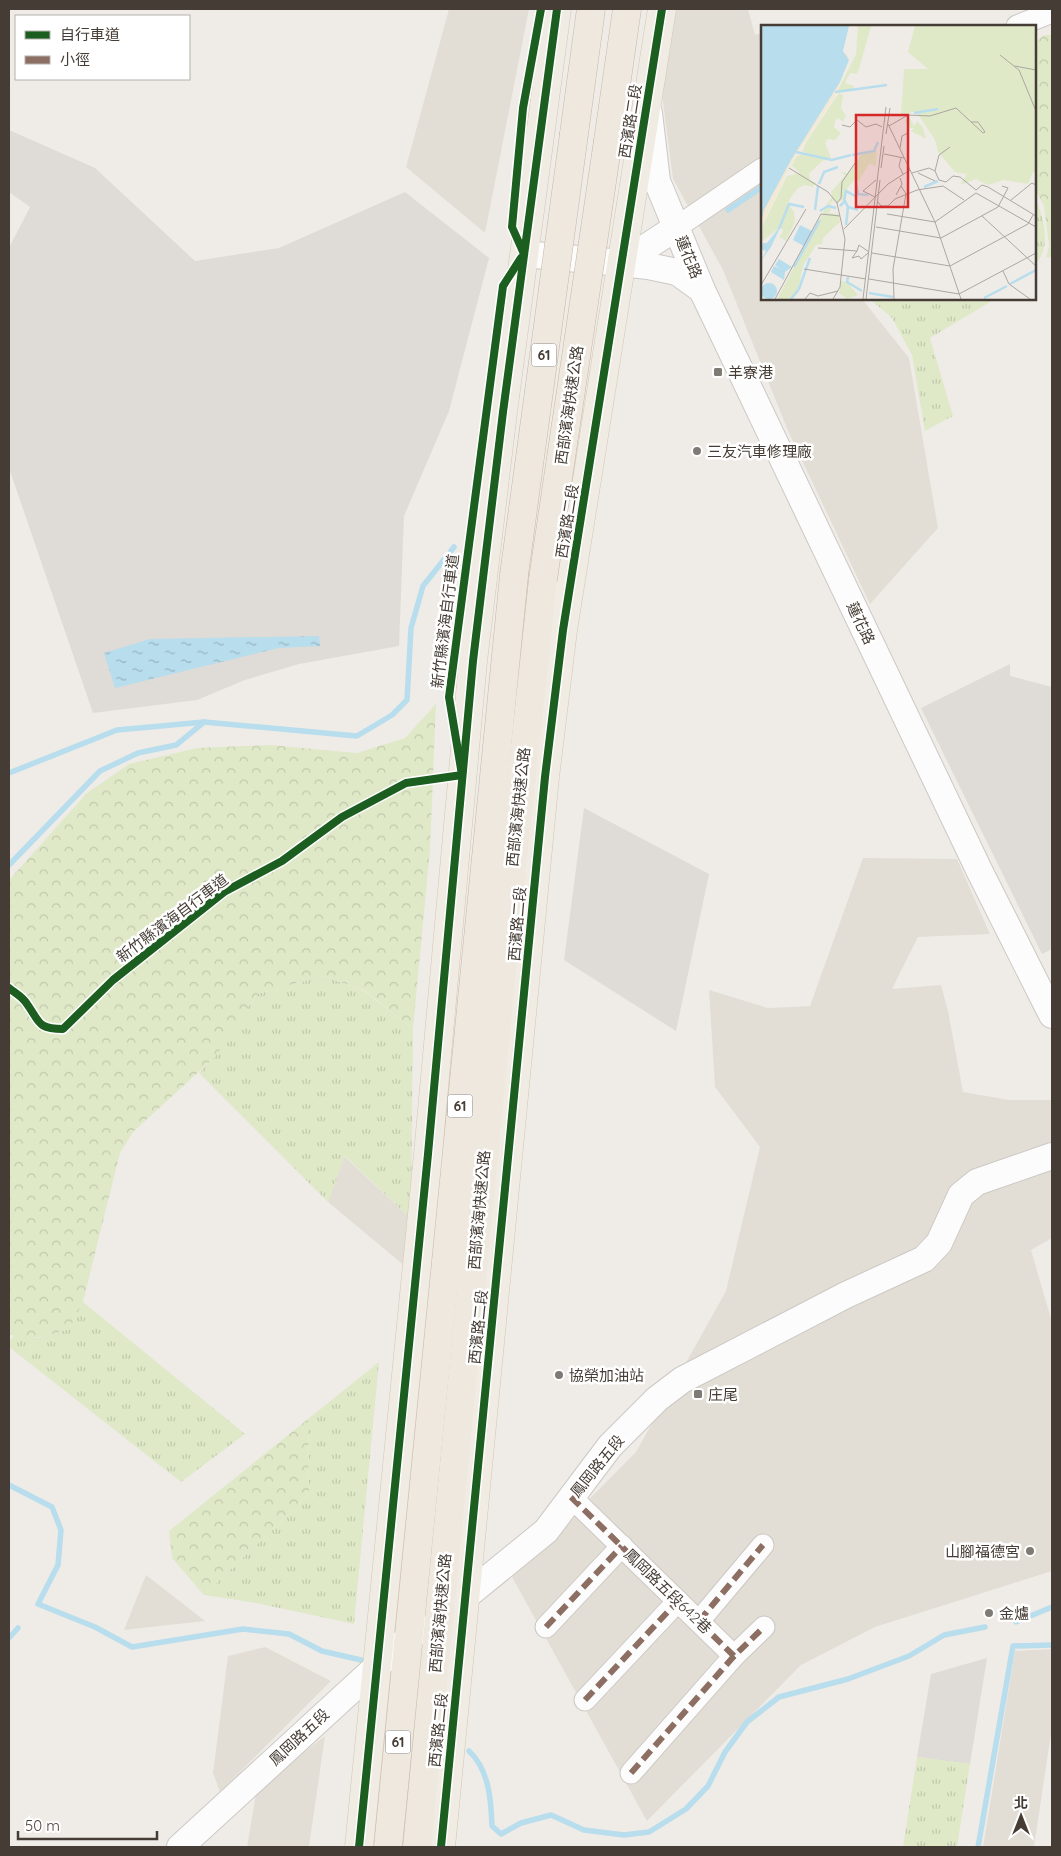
<svg xmlns="http://www.w3.org/2000/svg" width="1061" height="1856" font-family="Quicksand,'Noto Sans TC',sans-serif">
<style>
.residential{fill:#e3ded5}
.industrial{fill:#dfdbd6}
.grass{fill:url(#grass-tufts)}
.forest{fill:url(#forest-crowns)}
.water{fill:url(#water-ripples)}
.lines{fill:none;stroke-linecap:round;stroke-linejoin:round}
.stream{stroke:#b8dded;stroke-width:5.5}
.minor-casing{stroke:#ccc8c4;stroke-width:23}
.tertiary-casing{stroke:#ccc8c4;stroke-width:28}
.primary-casing{stroke:#d1c7b5;stroke-width:29}
.trunk-casing{stroke:#c7b7a4;stroke-width:29}
.minor{stroke:#fdfcfc;stroke-width:21}
.tertiary{stroke:#fdfcfc;stroke-width:26}
.primary{stroke:#f0ebe3;stroke-width:28}
.trunk{stroke:#eee8de;stroke-width:28}
.trunk-bridge-casing{stroke:#c7b7a4;stroke-width:29;stroke-linecap:butt}
.trunk-bridge{stroke:#eee8de;stroke-width:28}
.quiet{stroke:#8d6e63;stroke-width:6;stroke-dasharray:12 6;stroke-linecap:butt}
.cycleway-casing{stroke:#fff;stroke-width:11}
.cycleway{stroke:#1b5e20;stroke-width:8}
.poi-dot{fill:#807a74;stroke:#fff;stroke-width:2}
.labels{text-anchor:middle;dominant-baseline:central;stroke-width:5;stroke-linejoin:round;paint-order:stroke}
.shield{fill:#fff;stroke:#7d7772;stroke-width:1}
.shield-label{font-size:14px;font-weight:bold;fill:#453d35}
.street-label{font-size:15px;fill:#453d35;stroke:#fff}
.poi-label{font-size:15px;fill:#453d35;stroke:#fff;text-anchor:start}
.inset-river{fill:none;stroke:#b8dded;stroke-width:2.5}
.inset-road{fill:none;stroke:#aba6a0;stroke-width:1}
.view{fill:#d62828;fill-opacity:0.15;stroke:#d62828;stroke-width:2.5}
.inset-edge{fill:none;stroke:#453d35;stroke-width:2.5}
</style>
<defs>
<pattern id="grass-tufts" width="24" height="20" patternUnits="userSpaceOnUse" patternTransform="scale(1.25)"><rect width="24" height="20" fill="#dfe9c8"/><path d="M3 7l-1-3M5 7V3M7 7l1-3M15 17l-1-3M17 17v-4M19 17l1-3" fill="none" stroke="#c1c9ac"/></pattern>
<pattern id="forest-crowns" width="20" height="18" patternUnits="userSpaceOnUse" patternTransform="scale(1.25)"><rect width="20" height="18" fill="#dfe9c8"/><path d="M2 6a3 3 0 1 1 6 0M12 15a3 3 0 1 1 6 0" fill="none" stroke="#c1c9ac"/></pattern>
<pattern id="water-ripples" width="26" height="14" patternUnits="userSpaceOnUse" patternTransform="scale(1.25)"><rect width="26" height="14" fill="#b8dded"/><path d="M2 4q2-2 4 0t4 0M15 11q2-2 4 0t4 0" fill="none" stroke="#97b4c1"/></pattern>
</defs>
<rect width="100%" height="100%" fill="#efece8"/>
<g class="residential">
<path d="M449,9H529L485,233L406,167Z"/>
<path d="M672,9H748L755,35L762,33V299H862L909,358L938,528L870,604L789,433L723,270L673,179L662,94Z"/>
<path d="M863,858L957,859L990,934L918,937L892,989L941,985L948,1011L963,1092L1009,1100H1052V1238L1031,1250L1052,1322V1571L875,1627L801,1665L647,1821L512,1577L636,1452L726,1291L760,1147L715,1087L709,990L768,1008L810,1006Z"/>
<path d="M344,1156L411,1219L406,1267L328,1202Z"/>
<path d="M146,1575L205,1621L124,1630Z"/>
<path d="M265,1647L331,1681L220,1792L213,1773L228,1656Z"/>
<path d="M1052,1649V1727L1034,1847H983L1015,1651Z"/>
<path d="M325,1736L309,1847H247L257,1788Z"/>
</g>
<g class="industrial">
<path d="M9,130L95,168L195,261L279,248L405,192L489,258L449,411L404,516L399,646L299,664L245,680L197,700L93,713L9,468V248L30,207L9,192Z"/>
<path d="M1010,664V676L1052,687V949L1042,954L921,708Z"/>
<path d="M584,808L709,874L676,1031L564,960Z"/>
<path d="M987,1658L970,1764L917,1757L931,1674Z"/>
</g>
<g class="grass">
<path d="M1035,198C1044,216 1052,249 1035,264Z"/>
<path d="M870,299H995L930,338L953,416L925,431L912,355L892,318Z"/>
<path d="M323,976L363,990L413,1029L411,1219L345,1156L328,1202L199,1073L215,1056L257,994Z"/>
<path d="M83,1302L245,1434L181,1482L9,1347V1343L13,1336L37,1338L69,1329Z"/>
<path d="M379,1362L354,1624L256,1603L204,1595L309,1494L308,1419Z"/>
<path d="M917,1757L970,1764L957,1847H903Z"/>
</g>
<g class="forest">
<path d="M1044,35H1052V258L1046,257L1049,246L1044,206L1035,189V96L1037,83L1035,81V42Z"/>
<path d="M436,704L430,850L413,1029L364,990L323,976L257,994L215,1057L133,1132L120,1153L83,1302L69,1329C51,1334 27,1344 9,1334V880L87,793L129,764L197,748L270,745L357,753L405,738Z"/>
<path d="M308,1419L309,1494L204,1595L172,1558L169,1531Z"/>
</g>
<path class="water" d="M319,636L320,646L279,648L115,688L104,653L150,639Z"/>
<g class="lines">
<g class="stream">
<path d="M728,210L762,187"/>
<path d="M9,773L117,730L204,722L357,736L392,715L407,700L411,628L423,586L454,547"/>
<path d="M9,865L100,771L138,753L176,745L204,722"/>
<path d="M9,1485L52,1507L61,1530L58,1565L38,1604L95,1627L132,1647L243,1629L289,1634L322,1651L361,1660"/>
<path d="M1016,1622L1052,1607"/>
<path d="M9,1638L18,1628"/>
<path d="M469,1751C489,1770 491,1799 492,1826L501,1834L521,1823L551,1815L584,1830L624,1835L649,1832L686,1809L708,1786L725,1752L747,1722L779,1697L848,1679L909,1656L944,1635L985,1627"/>
<path d="M978,1847L1013,1646L1052,1645"/>
</g>
<defs>
<g id="minor">
<path d="M1017,26L1052,12"/>
<path d="M677,227L762,169"/>
<path d="M571,1497L734,1656L764,1627"/>
<path d="M699,1621L763,1545"/>
<path d="M546,1627L622,1546"/>
<path d="M585,1700L678,1601"/>
<path d="M631,1773L734,1656"/>
</g>
<g id="tertiary">
<path d="M649,113L657,181L702,290L980,872L1052,1015"/>
<path d="M524,254L622,263L677,227"/>
<path d="M622,263L648,266L677,272L702,290"/>
<path d="M454,1606L546,1531L610,1446L657,1399L682,1380L846,1295L924,1259L939,1243L961,1195L977,1182L1052,1156"/>
<path d="M180,1847L408,1638L422,1629"/>
</g>
<g id="primary">
<path d="M359,1847L428,1154L473,661L503,412L557,9"/>
<path d="M441,1847L545,777L563,630L662,9"/>
</g>
<g id="trunk">
<path d="M574,134L591,9"/>
<path d="M608,141L627,9"/>
<path d="M388,1847L514,575"/>
<path d="M417,1847L510,885L543,579"/>
</g>
</defs>
<use href="#minor" class="minor-casing"/>
<use href="#tertiary" class="tertiary-casing"/>
<use href="#primary" class="primary-casing"/>
<use href="#trunk" class="trunk-casing"/>
<use href="#minor" class="minor"/>
<use href="#tertiary" class="tertiary"/>
<use href="#primary" class="primary"/>
<use href="#trunk" class="trunk"/>
<defs>
<g id="trunk-bridge">
<path d="M514,575L574,134"/>
<path d="M543,579L608,141"/>
</g>
</defs>
<use href="#trunk-bridge" class="trunk-bridge-casing"/>
<use href="#trunk-bridge" class="trunk-bridge"/>
<g class="quiet">
<path d="M571,1497L734,1656L764,1627"/>
<path d="M699,1621L763,1545"/>
<path d="M546,1627L622,1546"/>
<path d="M585,1700L678,1601"/>
<path d="M631,1773L734,1656"/>
</g>
<defs>
<g id="cycleway">
<path d="M524,254L512,227L523,108L541,9"/>
<path d="M9,988C15,993 23,997 27,1004C40,1022 37,1029 63,1029L113,980L224,892L282,861L342,817L406,783L462,775L449,697L503,286L521,258"/>
<path d="M359,1847L428,1154L473,661L503,412L557,9"/>
<path d="M441,1847L545,777L563,630L662,9"/>
</g>
</defs>
<use href="#cycleway" class="cycleway-casing"/>
<use href="#cycleway" class="cycleway"/>
</g>
<g class="poi-dot">
<rect x="713" y="367" width="10" height="10" rx="2.5"/>
<circle cx="697" cy="451" r="5"/>
<circle cx="559" cy="1375" r="5"/>
<rect x="693" y="1389" width="10" height="10" rx="2.5"/>
<circle cx="1030" cy="1551" r="5"/>
<circle cx="989" cy="1613" r="5"/>
</g>
<g class="labels">
<g class="shield">
<rect x="531.5" y="343.5" width="25" height="23" rx="4"/>
<rect x="447.5" y="1094.5" width="25" height="23" rx="4"/>
<rect x="385.5" y="1730.5" width="25" height="23" rx="4"/>
</g>
<g class="shield-label">
<text x="544" y="355">61</text>
<text x="460" y="1106">61</text>
<text x="398" y="1742">61</text>
</g>
<g class="street-label">
<text transform="translate(630 121) rotate(-81)">西濱路二段</text>
<text transform="translate(689 257) rotate(68)">蓮花路</text>
<text transform="translate(569 405) rotate(-82)">西部濱海快速公路</text>
<text transform="translate(567 521) rotate(-81)">西濱路二段</text>
<text transform="translate(445 621) rotate(-83)">新竹縣濱海自行車道</text>
<text transform="translate(861 623) rotate(65)">蓮花路</text>
<text transform="translate(518 807) rotate(-84)">西部濱海快速公路</text>
<text transform="translate(172 918) rotate(-37)">新竹縣濱海自行車道</text>
<text transform="translate(517 924) rotate(-85)">西濱路二段</text>
<text transform="translate(479 1210) rotate(-85)">西部濱海快速公路</text>
<text transform="translate(478 1327) rotate(-84)">西濱路二段</text>
<text transform="translate(597 1466) rotate(-51)">鳳岡路五段</text>
<text transform="translate(668 1591) rotate(44)">鳳岡路五段642巷</text>
<text transform="translate(440 1613) rotate(-85)">西部濱海快速公路</text>
<text transform="translate(438 1730) rotate(-84)">西濱路二段</text>
<text transform="translate(299 1737) rotate(-43)">鳳岡路五段</text>
</g>
<g class="poi-label">
<text x="728" y="372">羊寮港</text>
<text x="707" y="451">三友汽車修理廠</text>
<text x="569" y="1375">協榮加油站</text>
<text x="708" y="1394">庄尾</text>
<text x="1020" y="1551" text-anchor="end">山腳福德宮</text>
<text x="999" y="1613">金爐</text>
</g>
</g>
<g transform="translate(761 25)">
<rect width="275" height="275" fill="#efece8"/>
<path d="M97,1H110L98,44L96,49L89,48L84,58L93,61L91,66L76,67L95,29Z" fill="#dfe9c8"/>
<path d="M154,1H275V148L272,147L267,159L243,155L227,160L215,154L199,160L206,149L194,147L177,127L174,115L158,91L153,87L140,90L143,44H167L147,27ZM78,68L82,70L80,83L85,91L82,97L77,93L74,96L73,102L80,108L74,115L67,114L64,118L70,133L61,136L48,149L49,155L55,158L51,162L44,160L37,163L30,172L27,178L33,187L34,197L25,216L18,212L22,207L20,202L0,217V204L26,151L39,148L31,141L33,136L36,131L46,128L41,126L46,116ZM148,92L153,101L156,96L162,102L165,114L150,106L153,103H147L144,96ZM116,125L115,141L108,139L98,156L94,155L87,162L82,175L75,178L72,175L69,179L73,182L65,180L71,172L70,167L84,151L80,147L87,148L101,128ZM65,182L70,183L68,188L77,189L79,197L62,213L61,219L55,220L42,241L37,265L29,274H16ZM80,256L86,257L97,270L86,274L78,268Z" fill="#dfe9c8"/>
<path d="M85,27L88,35L74,71L31,137L0,203V180Z" fill="#f3e9d2"/>
<path d="M169,94L174,98L177,96L180,100L192,98L195,106L189,104L188,111L185,110L174,98L165,99Z" fill="#dfe9c8"/>
<path d="M0,1H88L82,26L88,35L79,57L30,135L3,185L0,197ZM39,200L51,206L43,221L32,215ZM18,203V205L10,222L0,236L5,226L0,224L2,218H6ZM18,234L31,242L24,247L23,255L10,247L13,241L20,244L14,240ZM0 266a8 8 0 1 1 16 0a8 8 0 1 1-16 0Z" fill="#b8dded"/>
<path class="inset-river" d="M74,67L126,60M153,88L177,84M35,127L71,135L90,130M91,130L113,126L117,117M95,158L97,169L107,170M58,159L63,147L77,142M163,162L177,156M83,176L85,166L94,171M79,181L84,176L87,182L97,185M54,185L57,161M59,186L67,181L75,183M85,200L87,182M18,204L28,179L43,182M33,242L59,195M87,252L86,257L101,266M249,259L275,245M108,268L132,272M223,273L246,261M30,274L38,264L49,233"/>
<path class="inset-road" d="M239,30L258,45L275,86M254,41L275,45M127,99L174,197L200,274M81,100L89,102L96,95L105,102L115,99L121,102M128,101L147,90L169,91L195,83L222,108L224,107L217,97H210M125,109L129,83M139,123L141,111L147,108M123,129L143,133M140,133L138,141L142,149M28,143L67,167L76,178L84,214L79,262L72,274M120,143L123,121M174,146L178,130L189,122M151,148L168,143L174,146L178,155L185,157M157,148L174,156M185,157L192,151L199,152L215,165M215,165L221,160L227,162L275,191M215,168L275,202M135,170L141,159L139,153M114,172L102,166L115,155M250,175L271,158L275,160M117,177L120,181H127L134,174L156,165L182,161L203,175M76,178L80,173L81,157L94,138M126,189L174,197M221,191L275,241M174,197L215,168M115,202L180,213L237,182L247,163L241,161M83,204L127,159L149,145M57,223L96,226L98,220L108,227M96,226L91,233L98,231L100,234L107,228M111,228L189,241L267,199L272,190M43,244L105,254M242,246L248,259L269,274M108,254L198,269L275,228M0,260L45,184M14,274L60,189L79,191M44,274L49,268L57,271L77,266M102,274L125,82M105,274L119,155M133,274L132,244L145,169L140,161"/>
<path class="view" d="M95,90H147V182H95Z"/>
<rect width="275" height="275" class="inset-edge"/>
</g>
<rect width="1061" height="1856" fill="none" stroke="#453d35" stroke-width="20"/>
<rect x="15" y="15" width="175" height="65" fill="#ffffff" stroke="#b5b1ae"/>
<rect x="25" y="31" width="25" height="8" fill="#1b5e20" stroke="#b5b1ae"/>
<text x="60" y="40" font-size="15" fill="#453d35">自行車道</text>
<rect x="25" y="56" width="25" height="8" fill="#8d6e63" stroke="#b5b1ae"/>
<text x="60" y="65" font-size="15" fill="#453d35">小徑</text>
<g transform="translate(1021 1816)" stroke="#ffffff" stroke-width="4" paint-order="stroke">
<path d="M0-4L9 19L0 12L-9 19Z" fill="#453d35"/>
<text y="-8" font-size="14" font-weight="bold" text-anchor="middle" fill="#453d35">北</text>
</g>
<path d="M18 1831v8h139v-8" fill="none" stroke="#453d35" stroke-width="2.5"/>
<text x="25" y="1831" font-size="15" fill="#453d35" stroke="#ffffff" stroke-width="4" paint-order="stroke">50 m</text>
</svg>
